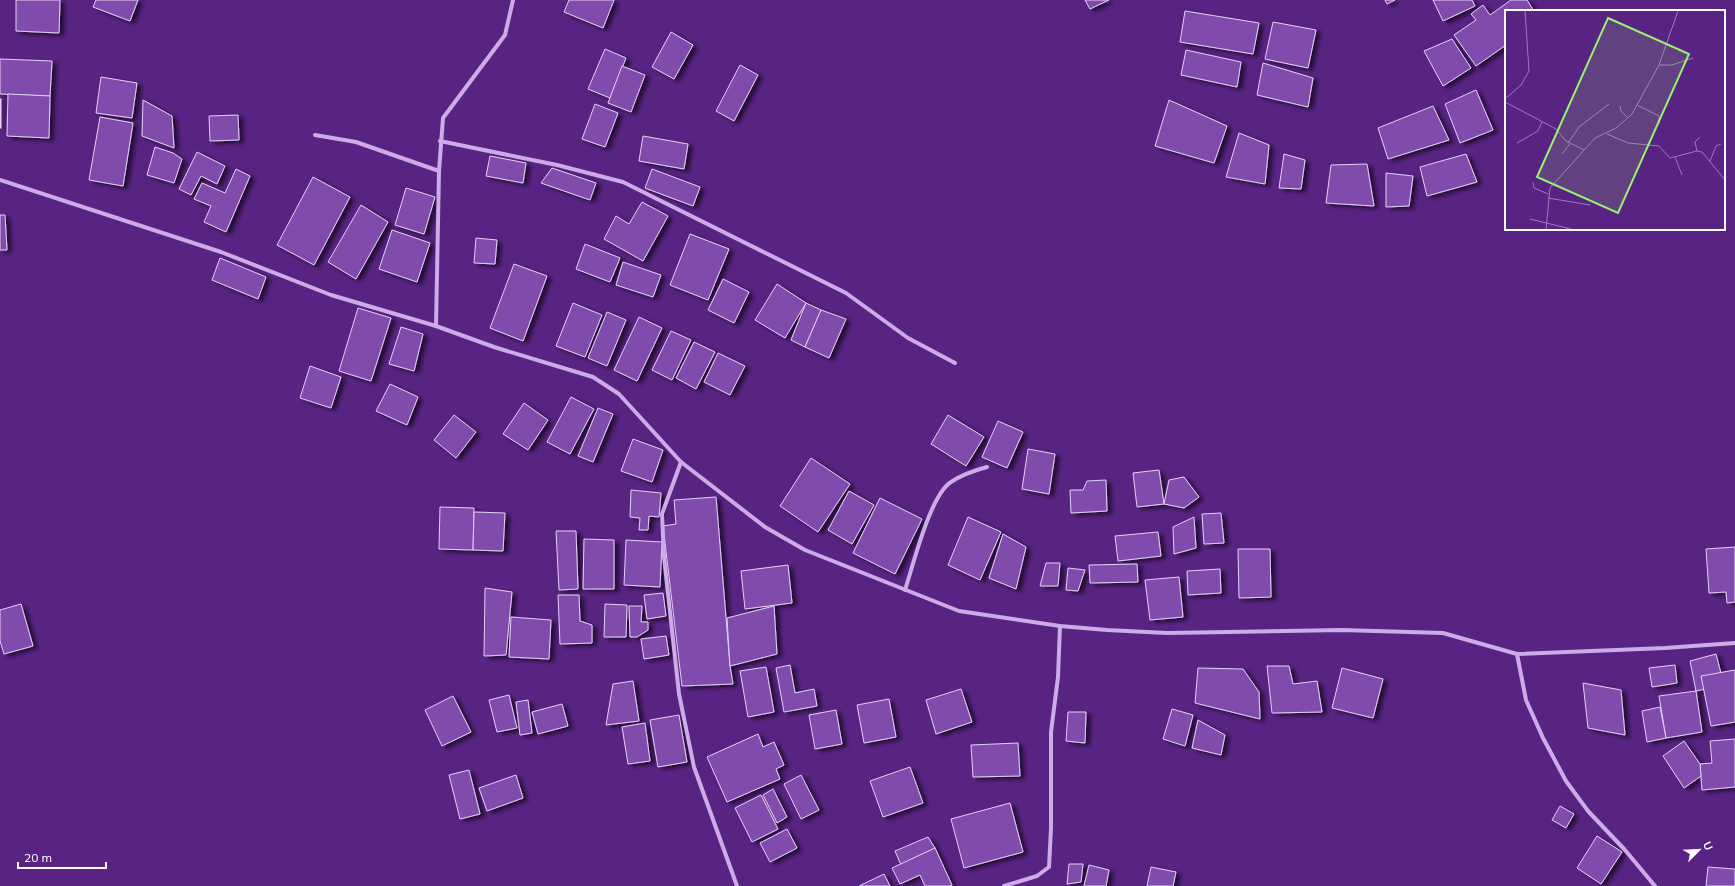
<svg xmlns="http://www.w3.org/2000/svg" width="1735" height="886" font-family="Mulish,sans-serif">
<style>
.building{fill:#804bac;stroke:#e4cff6;filter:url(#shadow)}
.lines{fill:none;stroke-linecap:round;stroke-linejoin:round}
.minor{stroke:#cdabe8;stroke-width:4}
.inset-road{fill:none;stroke:#9b7bb5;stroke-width:1}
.view{fill:#95f36e;fill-opacity:0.15;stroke:#95f36e;stroke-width:2}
.inset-edge{fill:none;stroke:#fff;stroke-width:2}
</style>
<defs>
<filter id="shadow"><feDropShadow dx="4.5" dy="2.5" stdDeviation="2" flood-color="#0009"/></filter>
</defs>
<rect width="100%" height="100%" fill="#592384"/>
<g class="building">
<path d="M16,0H60L59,33L16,31Z"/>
<path d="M96,0H138L130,21L93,7Z"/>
<path d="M569,0H614L603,28L564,12Z"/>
<path d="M1085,0H1109L1090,9Z"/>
<path d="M1385,0H1395L1387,4Z"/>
<path d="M1433,0H1472L1475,6L1443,21Z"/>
<path d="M1511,0H1527L1534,11H1506V45L1476,66L1454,35L1476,20L1471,14L1483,5L1490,15Z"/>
<path d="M1185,11L1259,23L1253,54L1180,42Z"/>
<path d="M1273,22L1316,30L1308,68L1265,59Z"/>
<path d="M671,32L693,45L674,79L652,67Z"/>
<path d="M1452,39L1471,68L1443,86L1424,51Z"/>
<path d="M605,49L626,58L610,98L588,89Z"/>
<path d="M1186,50L1241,62L1237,87L1181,75Z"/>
<path d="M0,59L52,61L50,96L0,94Z"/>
<path d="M1263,63L1313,78L1308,107L1257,95Z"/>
<path d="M740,65L758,75L734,121L716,111Z"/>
<path d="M622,66L645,75L631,112L608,103Z"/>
<path d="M101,77L137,83L132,118L96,113Z"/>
<path d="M1476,90L1493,130L1460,143L1445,104Z"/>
<path d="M8,94L50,96L49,138L7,136Z"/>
<rect x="0" y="99" width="1" height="29"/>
<path d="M143,100L172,116L174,148L142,136Z"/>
<path d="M1169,100L1227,126L1214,163L1155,146Z"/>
<path d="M595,104L618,113L605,147L582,139Z"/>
<path d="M1433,106L1449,140L1388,159L1378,128Z"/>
<path d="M238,115L239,140L210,141L209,116Z"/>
<path d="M100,117L133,123L123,186L89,180Z"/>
<path d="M1239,133L1269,145L1265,184L1226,177Z"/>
<path d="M643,136L688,144L684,169L639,161Z"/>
<path d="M155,147L173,153L182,159L174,183L147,175Z"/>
<path d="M197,152L225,166L217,184L201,176L191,195L179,189Z"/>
<path d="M1284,154L1305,160L1301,189L1279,188Z"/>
<path d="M1466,154L1477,182L1427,196L1420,167Z"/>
<path d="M490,156L526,163L523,183L486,176Z"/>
<path d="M1367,164L1374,206L1326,203L1331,165Z"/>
<path d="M552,168L596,183L590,200L541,183Z"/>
<path d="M236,169L250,176L226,232L204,222L211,206L194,199L202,183L225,193Z"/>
<path d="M652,169L700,187L693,206L645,188Z"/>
<path d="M1386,173L1413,176L1409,206L1386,207Z"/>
<path d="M313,177L350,197L314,265L277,245Z"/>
<path d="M406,188L435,197L424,234L395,225Z"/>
<path d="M642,202L668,216L643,261L604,239L616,216L629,224Z"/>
<path d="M361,205L388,222L356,279L328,262Z"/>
<path d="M0,215H5L7,250H0Z"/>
<path d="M392,230L430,243L417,282L379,269Z"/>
<path d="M690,234L729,249L708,300L670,285Z"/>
<path d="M476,238L497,240L495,264L474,263Z"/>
<path d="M585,244L620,258L610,282L576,269Z"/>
<path d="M220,258L266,277L258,299L212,280Z"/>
<path d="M623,262L661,275L653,297L616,285Z"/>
<path d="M514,264L547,276L523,341L490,328Z"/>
<path d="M723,279L749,292L734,323L708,310Z"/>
<path d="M777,284L806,303L785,338L755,320Z"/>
<path d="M573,303L602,315L585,357L556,346Z"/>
<path d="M806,303L821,310L805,347L791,340Z"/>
<path d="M358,308L391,318L371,381L339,371Z"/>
<path d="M821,310L846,319L829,358L805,347Z"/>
<path d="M607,312L626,320L607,366L588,358Z"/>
<path d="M639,317L662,328L637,381L614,370Z"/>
<path d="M401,327L423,334L414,371L389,364Z"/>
<path d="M671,331L691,340L672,380L652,370Z"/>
<path d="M694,342L715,352L696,389L676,378Z"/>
<path d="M718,353L745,366L730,395L704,382Z"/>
<path d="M310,366L341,377L331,408L300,398Z"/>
<path d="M390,384L418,397L407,425L376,411Z"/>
<path d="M571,397L594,409L570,454L547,442Z"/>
<path d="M524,403L548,420L528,450L503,434Z"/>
<path d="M598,408L613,414L593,462L578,456Z"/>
<path d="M454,415L476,432L456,458L434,440Z"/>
<path d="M948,415L984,437L966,466L931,444Z"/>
<path d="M998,421L1023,432L1007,468L982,457Z"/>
<path d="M633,439L663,450L652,482L621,471Z"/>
<path d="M1028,449L1055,454L1049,494L1022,489Z"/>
<path d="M811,458L850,484L818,532L780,506Z"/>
<path d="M1159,470L1164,504L1137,507L1133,473Z"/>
<path d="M1184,477L1199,497L1184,508L1164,504L1169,480Z"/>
<path d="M1106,480L1107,511L1071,513L1070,490H1083L1087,481Z"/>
<path d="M631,490L661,493L659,517L649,516L648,530H639L640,518L630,517Z"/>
<path d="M849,491L874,505L852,544L828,530Z"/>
<path d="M716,497L730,666L733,684L682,686L663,526L676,524L674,500Z"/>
<path d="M880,498L922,519L895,574L853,553Z"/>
<path d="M440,507L474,508L473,550L439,549Z"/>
<path d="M474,512L505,513L503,551L473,550Z"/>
<path d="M1221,513L1224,543L1204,544L1202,514Z"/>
<path d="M968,517L1001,532L980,580L948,565Z"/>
<path d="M1194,517L1196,548L1174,554L1173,527Z"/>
<path d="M556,531H576L578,589L559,590Z"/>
<path d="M1158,532L1161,556L1118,561L1115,536Z"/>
<path d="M1003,534L1026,547L1016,589L989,578Z"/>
<path d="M584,539L614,540V589H583Z"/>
<path d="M626,540L662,542L660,587L624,585Z"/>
<path d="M1735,547V602L1727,603L1726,592L1709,593L1706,549Z"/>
<path d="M1238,549H1270L1271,597L1239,598Z"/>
<path d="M1046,563H1060L1058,586H1040Z"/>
<path d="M1137,564L1138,582L1090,583L1089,565Z"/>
<path d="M788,565L792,603L745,609L741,571Z"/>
<path d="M1068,568L1085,570L1078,591L1066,590Z"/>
<path d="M1220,569L1221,593L1188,595L1187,571Z"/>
<path d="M1179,577L1183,617L1150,620L1145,580Z"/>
<path d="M485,588L512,592L506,655L484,656Z"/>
<path d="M663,593L666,616L647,619L644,595Z"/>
<path d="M558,595H579L580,621L592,625V643L560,644Z"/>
<path d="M21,604L33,646L4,654L0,641V610Z"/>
<path d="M605,604L627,605L626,637H604Z"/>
<path d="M629,606H642L641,622H648V630L637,637H630Z"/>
<path d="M774,606L777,654L730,666L727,618Z"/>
<path d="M511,617L551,620L549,659L509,657Z"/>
<path d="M666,636L669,655L644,659L641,639Z"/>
<path d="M1716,654L1724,685L1696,691L1690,661Z"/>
<path d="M790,665L795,693L814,689L817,706L784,712L776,668Z"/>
<path d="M1675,665L1677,683L1652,687L1649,668Z"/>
<path d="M1267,666H1289L1293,684L1317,681L1322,712L1272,713Z"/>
<path d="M766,667L774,712L748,717L740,671Z"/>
<path d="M1198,668L1243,669L1259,692L1260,719L1195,703Z"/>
<path d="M1342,668L1383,679L1373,718L1332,708Z"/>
<path d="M1735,670V722L1711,726L1701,676Z"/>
<path d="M633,681L639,721L606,725L613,684Z"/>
<path d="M1583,683L1621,690L1625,735L1588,728Z"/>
<path d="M961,689L972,722L936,734L926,700Z"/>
<path d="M1696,691L1702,732L1666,738L1659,696Z"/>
<path d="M509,695L517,728L497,732L489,700Z"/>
<path d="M453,696L471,732L442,746L425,710Z"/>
<path d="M889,699L896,737L864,743L857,705Z"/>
<path d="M528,700L532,733L520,735L516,702Z"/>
<path d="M562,704L568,726L538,734L532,712Z"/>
<path d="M1660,707L1666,738L1647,742L1642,711Z"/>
<path d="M1172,709L1193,715L1185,746L1163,739Z"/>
<path d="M836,710L842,744L815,749L809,715Z"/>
<path d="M1068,712H1086L1085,743L1066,741Z"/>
<path d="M679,715L687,762L658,767L650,720Z"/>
<path d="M1198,720L1225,735L1221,755L1192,748Z"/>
<path d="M645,723L650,761L628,764L622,727Z"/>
<path d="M758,734L763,747L774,742L784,765L776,769L780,779L727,802L707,757Z"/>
<path d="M1735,739V787L1702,790L1700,764L1712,763L1710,741Z"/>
<path d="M1684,741L1700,764L1701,776L1684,788L1663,756Z"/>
<path d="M1018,743L1020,776L973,777L971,745Z"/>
<path d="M910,767L923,803L883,817L870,781Z"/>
<path d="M469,770L480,814L460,819L449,775Z"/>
<path d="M516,775L523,798L487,811L479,788Z"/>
<path d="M801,775L819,810L801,819L784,784Z"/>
<path d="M773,789L787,817L777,823L763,795Z"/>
<path d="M761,795L778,829L752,842L735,808Z"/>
<path d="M1010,803L1023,852L964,868L951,819Z"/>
<path d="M1560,806L1574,814L1566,828L1552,820Z"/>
<path d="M787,829L797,848L770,862L760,843Z"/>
<path d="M1597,836L1622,852L1601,884L1577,868Z"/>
<path d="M928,837L935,848L901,865L895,851Z"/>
<path d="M935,848L952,885L949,886H925L920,875L900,884L892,868Z"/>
<path d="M1069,864H1083L1081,882L1067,884Z"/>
<path d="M1089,865L1109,870L1106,886H1084Z"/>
<path d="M1151,867L1176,872L1173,886H1147Z"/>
<path d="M1708,867L1735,869V886H1706Z"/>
<path d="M884,874L890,886H859Z"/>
</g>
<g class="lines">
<g class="minor">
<path d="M315,135L356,142L439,171"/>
<path d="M440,141L557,165L623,182L846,293L908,338L955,363"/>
<path d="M0,180L221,252L331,295L436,326L494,347L593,377L619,394L681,462L765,527L805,550L959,611L1060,626L1107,630L1167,633L1342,630L1443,633L1517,654L1665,648L1735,643"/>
<path d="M436,326L439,171L443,118L505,35L513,0"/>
<path d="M681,462L662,514L664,557L679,694L694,767L737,886"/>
<path d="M905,590C913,566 930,495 951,482C961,475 976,470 987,467"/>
<path d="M1517,654L1526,700L1543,738L1566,781L1588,811L1625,850L1655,886"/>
<path d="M1004,886L1037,876L1049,867L1051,828V732L1058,677L1060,626"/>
</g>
</g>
<g transform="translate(1505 10)">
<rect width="220" height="220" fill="#592384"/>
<path class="inset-road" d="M154,55H167L188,48M0,89L16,75L24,61L20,1M0,92L51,119L61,131L79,140M132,95L154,106V114M115,96L116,101L123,108M102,124L123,133L154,136L165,148L192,141M195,127L190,132L192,141L197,142L220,170M12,133L33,121L37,112M63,133L74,117L104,94M57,144L65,134M170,147L177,165M205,151L211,136L216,134M28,172L29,178L43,184M43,188L85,195M25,209L66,219M41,219L45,178L90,128L111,118L127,104L154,55L173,1"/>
<path class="view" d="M103,8L184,44L113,203L32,167Z"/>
<rect width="220" height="220" class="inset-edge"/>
</g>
<g transform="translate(1699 850) rotate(66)" stroke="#592384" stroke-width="3" paint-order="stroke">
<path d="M0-3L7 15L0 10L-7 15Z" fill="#ffffff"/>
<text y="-6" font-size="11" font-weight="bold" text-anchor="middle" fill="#ffffff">U</text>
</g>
<path d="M18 862v6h88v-6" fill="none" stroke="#ffffff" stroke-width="2"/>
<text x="24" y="862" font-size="12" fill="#ffffff" stroke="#592384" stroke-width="3" paint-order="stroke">20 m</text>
</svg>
